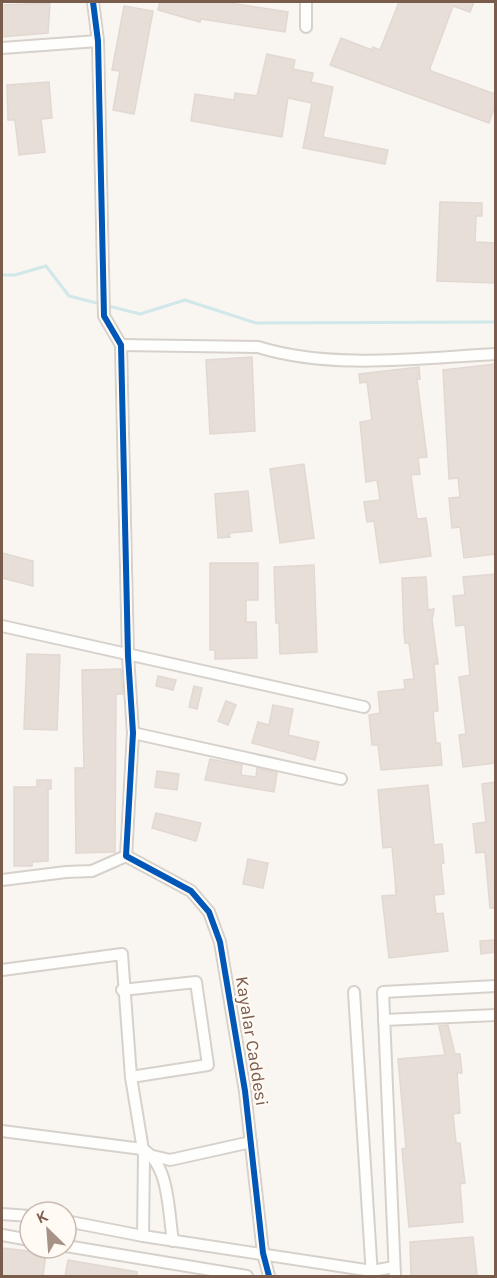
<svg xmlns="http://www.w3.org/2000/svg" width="497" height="1278" font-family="Karla,sans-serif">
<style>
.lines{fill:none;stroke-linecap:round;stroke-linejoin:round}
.stream{stroke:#d0e8ea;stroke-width:3}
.building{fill:#e6ded7;stroke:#e2d8d2;stroke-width:1.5}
.minor-casing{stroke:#d7d1cb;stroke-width:14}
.minor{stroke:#fefefd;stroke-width:10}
.cycleway-casing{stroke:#fffaf3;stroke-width:10}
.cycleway{stroke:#0057b8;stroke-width:6}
.labels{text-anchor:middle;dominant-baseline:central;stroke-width:4.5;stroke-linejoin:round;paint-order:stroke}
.street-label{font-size:18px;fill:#7a5c4d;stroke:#fffaf3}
</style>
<rect width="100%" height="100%" fill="#f9f5f0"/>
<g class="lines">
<path class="stream" d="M2,275H15L46,266L69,296L140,314L185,300L256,323L496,322"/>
</g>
<g class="building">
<path d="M160,2H224L288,12L285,32L201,19L200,22L158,10Z"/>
<path d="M399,2H474L470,12L453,6L430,68L431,71L495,94V106L489,123L330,65L341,38L372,50L373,47L380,50Z"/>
<path d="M50,3L48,33L2,37V5Z"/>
<path d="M124,6L153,11L134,114L113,110L120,71L112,70Z"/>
<path d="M267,54L295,60L293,69L313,73L311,82L333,87L323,137L388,150L385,164L303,148L312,103L288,98L282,137L191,121L195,94L234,100L235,93L257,96Z"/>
<path d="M49,82L52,118L41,119L45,152L19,155L15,120H8L7,85Z"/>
<path d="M440,202L482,203V216H476L475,242L495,243V283L437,281Z"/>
<path d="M252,357L255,431L210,434L206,360Z"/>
<path d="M495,364V554L464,558L460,527L452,528L449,498L460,497L458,478L449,479L443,370Z"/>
<path d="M419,367L420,379H417L427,457L418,458L420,474L411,475L417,519L426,518L431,556L380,563L374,521L367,522L364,502L380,500L377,480L366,482L360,422L372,420L367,382L360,383L359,374Z"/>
<path d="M304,464L314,538L280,543L270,469Z"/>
<path d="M248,491L252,531L229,533L230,537L218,538L215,494Z"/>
<path d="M2,553L33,561V586L2,578Z"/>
<path d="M210,563H258V600H246V622H256L257,658L215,659V650H210Z"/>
<path d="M314,565L317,652L280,654L279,623H276L274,567Z"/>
<path d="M495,574V763L463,767L459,735L466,734L459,677L470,675L465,625L456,626L453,596L465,595L463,577Z"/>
<path d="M426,577L428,610L434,609L432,620L438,664H434L438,711L433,712L436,743H440L442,765L381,770L378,745H372L369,715L380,713L378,692L405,689L404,680L414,679L409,643H405L404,632L402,578Z"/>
<path d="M27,654L60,655L57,730L24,729Z"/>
<path d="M121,669L123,694H116L115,852L76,853L75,768H84L82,670Z"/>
<path d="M158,676L176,680L173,690L156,686Z"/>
<path d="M194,686L202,688L197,709L189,707Z"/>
<path d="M226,701L236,705L228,725L218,721Z"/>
<path d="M273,705L293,709L288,735L319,742L315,760L252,743L258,722L269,725Z"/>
<path d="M210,759L242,765L241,775L256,777L257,768L277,773L274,792L205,780Z"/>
<path d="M157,771L179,774L177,790L155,787Z"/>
<path d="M37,780H51V789H48V861L32,862V866H14V787H37Z"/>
<path d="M495,782V908H490L485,852L476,853L473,824L486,822L482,784Z"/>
<path d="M428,785L434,845L442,844L444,863L441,864L444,894L434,895L436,914L443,913L448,951L389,958L382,896L396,895L395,879L392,847L383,848L378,790Z"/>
<path d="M156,813L201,823L196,841L152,828Z"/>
<path d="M248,859L268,863L263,888L243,884Z"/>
<path d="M495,940V952L481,954L480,941Z"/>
<path d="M448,1025L455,1054H460L462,1073H457L460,1113L453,1114L456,1143H460L465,1183L460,1184L463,1222L409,1227L402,1149L406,1148L398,1059L445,1055L439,1026Z"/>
<path d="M473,1237L477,1276H411L410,1242Z"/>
<path d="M2,1248L46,1253L43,1276H2Z"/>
<path d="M68,1260L137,1272V1276H65Z"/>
</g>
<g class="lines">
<defs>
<g id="minor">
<path d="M93,2L98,41L104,316L121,345L128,656L133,733L126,856"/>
<path d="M306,2V27"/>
<path d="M2,48L98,41"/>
<path d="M121,345L258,347C332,370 419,358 496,354"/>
<path d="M2,626L364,707"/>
<path d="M133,733L341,779"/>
<path d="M126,856L191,891L209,912L220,942L245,1091L263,1253L269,1276"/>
<path d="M2,880L66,872L92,871L126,856"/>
<path d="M2,970L122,954L131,1077L144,1156L143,1236"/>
<path d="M122,990L196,982L208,1065L131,1077"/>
<path d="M354,992L372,1276"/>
<path d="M384,1020L496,1015"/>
<path d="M2,1131L142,1149C170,1164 168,1212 173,1241"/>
<path d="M149,1155L170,1160L251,1142"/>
<path d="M2,1214L30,1216"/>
<path d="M66,1221L143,1236L372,1271L394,1267"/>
<path d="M2,1235L30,1240"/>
<path d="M66,1246L247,1276"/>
<path d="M395,1276L383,992L496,986"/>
</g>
</defs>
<use href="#minor" class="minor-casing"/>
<use href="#minor" class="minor"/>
<defs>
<path id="cycleway" d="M93,2L98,41L104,316L121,345L128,656L133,733L126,856L191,891L209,912L220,942L245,1091L263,1253L269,1276"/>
</defs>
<use href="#cycleway" class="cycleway-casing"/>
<use href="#cycleway" class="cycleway"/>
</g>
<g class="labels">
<g class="street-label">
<text transform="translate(252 1041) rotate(81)">Kayalar Caddesi</text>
</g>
</g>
<rect width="497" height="1278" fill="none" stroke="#7a5c4d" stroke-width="6"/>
<g transform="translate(48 1230) rotate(335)"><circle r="28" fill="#fffaf3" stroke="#cabbb1" stroke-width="1.5"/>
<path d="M0-4.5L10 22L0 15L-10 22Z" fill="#a69286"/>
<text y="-9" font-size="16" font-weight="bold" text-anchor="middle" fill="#7a5c4d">K</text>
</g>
</svg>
